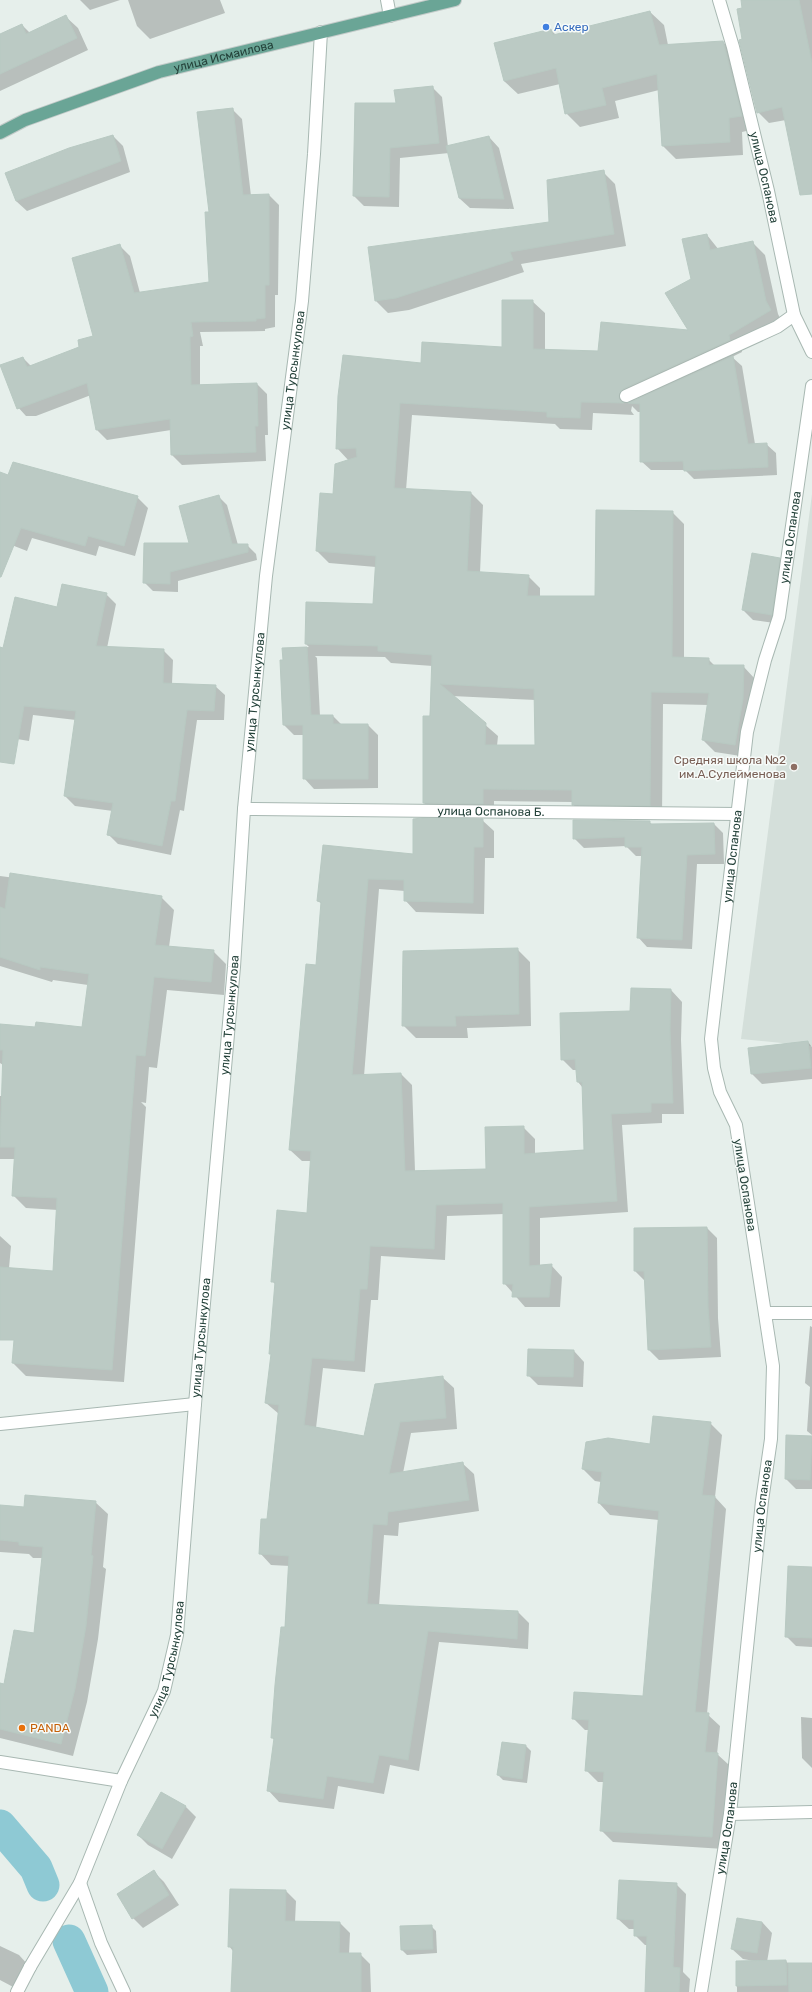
<svg xmlns="http://www.w3.org/2000/svg" width="812" height="1992" font-family="Rubik,sans-serif">
<style>
.built{fill:#d4dfda}
.shadow{fill:#0003;fill-rule:evenodd}
.lines{fill:none;stroke-linecap:round;stroke-linejoin:round}
.canal{stroke:#8ec9d4;stroke-width:33}
.building{fill:#bbcac4;stroke:#b8c9c2;fill-rule:evenodd}
.lane-casing{stroke:#a8b8b2;stroke-width:14}
.street-casing{stroke:#a8b8b2;stroke-width:14}
.primary-casing{stroke:#c2cac8;stroke-width:14}
.lane{stroke:#fff;stroke-width:12}
.street{stroke:#fff;stroke-width:12}
.primary{stroke:#6aa596;stroke-width:12}
.shop-dot{fill:#3f7fe0;stroke:#f7fbf9;stroke-width:1.5}
.education-dot{fill:#8d6e63;stroke:#f7fbf9;stroke-width:1.5}
.food-dot{fill:#e8710a;stroke:#f7fbf9;stroke-width:1.5}
.labels{text-anchor:middle;dominant-baseline:central;stroke-width:3;stroke-linejoin:round;paint-order:stroke}
.shop-label{font-size:12px;fill:#366cbe;stroke:#f7fbf9;text-anchor:start}
.street-label{font-size:12px;fill:#24423a;stroke:#f7fbf9}
.education-label{font-size:12px;fill:#785e54;stroke:#f7fbf9;text-anchor:end}
.food-label{font-size:12px;fill:#c56008;stroke:#f7fbf9;text-anchor:start}
</style>
<rect width="100%" height="100%" fill="#e6efeb"/>
<path class="built" d="M812,494V1046L741,1039Z"/>
<g class="shadow">
<path d="M80,0H120L90,10Z"/>
<path d="M128,0H220L225,13L150,39L137,26Z"/>
<path d="M742,0H812V194L786,120L769,123L758,112L743,40Z"/>
<path d="M650,12L664,25L668,45L723,42L736,55L755,129L742,132L743,155L676,159L662,145L659,90L615,101L619,118L580,127L566,113L560,84L518,94L504,81L551,30L556,35Z"/>
<path d="M66,17L78,28L88,50L0,91V35L22,25L30,33Z"/>
<path d="M432,87L442,97L448,147L489,137L499,148L514,209L470,208L459,198L449,153L400,158L399,207L364,206L354,196L397,104Z"/>
<path d="M232,109L242,119L251,196L269,195L279,205L278,295H275V327L265,329V331L200,332L203,346H200V385L257,384L267,394L268,435H265L266,461L182,465L172,455L171,430L107,440L97,430L91,395L36,416H26L16,405L23,358L31,366L81,347L94,337L120,246L130,256L140,293L210,283V213Z"/>
<path d="M113,136L123,146L130,172L27,211L16,201Z"/>
<path d="M603,172L615,184L626,246L521,264L524,272L409,310L388,313L376,301L551,223Z"/>
<path d="M707,235L719,250L752,242L765,255L778,314L782,322L741,347L742,352L732,357L742,366L755,444H766L776,453L777,475L694,479L685,470H651L641,461V412H638L632,406L631,411L634,415L593,413L592,430L560,429L555,424L412,415L406,490L471,493L483,505L480,573L528,576L540,588V597H596L672,512L684,524V658L708,659L715,666H743L755,679L747,757L715,752L703,740L709,705L663,704L662,817H585L573,804V802L494,801V816L436,815L424,803L433,666L391,663L385,657L315,656L317,658L320,716H333L342,725H368L378,735V788L314,789L304,778V735H294L284,725L281,661H284L283,649L309,647L306,644L374,605L376,567L329,563L317,551L333,495L349,461L337,448L422,365L503,348L532,301L545,313V350L599,352L690,331L692,279ZM452,696L536,700V746H497L498,736Z"/>
<path d="M0,473L8,476L137,497L148,508L135,556L99,546L96,556L32,538L27,551L4,542L0,538Z"/>
<path d="M219,497L227,505L238,545H247L256,554L257,560L178,581V592L153,591L144,582L190,544Z"/>
<path d="M779,559L790,569L782,624L753,620L743,610Z"/>
<path d="M106,594L116,604L107,648L163,650L173,660L172,684L215,686L225,695L224,720H197L184,811L180,810L171,855L118,844L108,834L113,811L75,806L65,796L76,720L33,715L29,741L5,737L0,732V648L4,649L58,608Z"/>
<path d="M482,820L494,831V858H485L484,914L416,912L405,900V891L379,889L364,1076L401,1074L412,1085L415,1171L487,1170L523,1127L535,1139V1154L585,1150L583,1088L578,1082L577,1070H573L562,1059L631,1012L671,990L682,1002L681,1040L684,1114H662V1123L622,1125L628,1212L540,1218V1266L551,1265L562,1277L560,1307H525L504,1283V1214L447,1216L445,1260L381,1256L378,1300H371L365,1372L323,1368L316,1428L365,1437L442,1377L454,1388L457,1429L411,1433L403,1473L462,1463L474,1474L479,1511L399,1523L398,1536L384,1535L379,1606L518,1612L529,1623L528,1649L439,1642L419,1771L390,1765L384,1794L338,1786L334,1809L279,1802L268,1790L275,1740L272,1738L285,1628L290,1566L271,1565L260,1553L268,1520L279,1414L266,1403L272,1356L270,1353L276,1285L272,1281L308,1214L312,1161H302L290,1150L317,966L322,904L318,901L414,856Z"/>
<path d="M649,822L653,825L714,824L723,833L724,864H697L692,949L647,947L638,937L642,856H636L626,846L584,848L574,838Z"/>
<path d="M0,876L161,897L174,910L169,947L213,951L226,964L224,995L167,990L157,1068L149,1067L146,1103L141,1102L146,1107L124,1382L26,1376L13,1363L17,1307L0,1305V1236L11,1246L9,1268L54,1272L58,1210L26,1208L13,1195L15,1159H0V1096L111,1094L3,1065L0,1063V1025L36,1028H83L88,985L53,980L52,982L0,966Z"/>
<path d="M517,949L530,962L531,1026L467,1028L468,1038H416L403,1025Z"/>
<path d="M808,1042L812,1047V1079L762,1084L752,1074L749,1049Z"/>
<path d="M707,1228L717,1238L718,1318L721,1357L659,1360L649,1350L645,1281L635,1271Z"/>
<path d="M810,1326L812,1327V1435L807,1431L810,1387L805,1383Z"/>
<path d="M574,1351L584,1362L583,1387L538,1385L528,1375Z"/>
<path d="M710,1423L722,1435L715,1497L726,1509L707,1714L720,1726L717,1754L729,1765L724,1849L613,1842L601,1830L604,1782H598L586,1770L589,1730H585L573,1718L644,1697L659,1520L610,1515L599,1503L601,1482L595,1481L583,1469Z"/>
<path d="M787,1436L812,1437V1489H796L786,1479Z"/>
<path d="M95,1502L108,1514L103,1567L106,1569L98,1639L87,1702L73,1756L0,1738V1684L5,1685L35,1634L43,1558H33L29,1554L0,1552V1506L25,1508Z"/>
<path d="M812,1568V1647L796,1646L786,1636Z"/>
<path d="M801,1717L812,1718V1768L802,1758Z"/>
<path d="M502,1743L526,1746L531,1751L527,1783L503,1780L498,1775Z"/>
<path d="M162,1794L186,1807L196,1817L172,1859L148,1845L138,1835Z"/>
<path d="M154,1872L164,1882L179,1905L143,1928L133,1918Z"/>
<path d="M676,1884L686,1894L683,1972L690,1979L689,1992H646L648,1945H645L635,1935V1929H629L618,1919Z"/>
<path d="M230,1890L286,1891L296,1901L295,1922L340,1923L350,1933L349,1954H360L370,1964L371,1992H232L233,1951L229,1946Z"/>
<path d="M762,1922L772,1933L767,1962L786,1961L789,1964H812V1992H737V1962L754,1961L743,1959L732,1949Z"/>
<path d="M431,1926L436,1931L437,1953L407,1955L402,1950L401,1927Z"/>
<path d="M0,1946L19,1955L29,1966L17,1989L0,1980Z"/>
</g>
<g class="lines">
<g class="canal">
<path d="M0,1826L36,1868L43,1885"/>
<path d="M69,1941L92,1992"/>
</g>
</g>
<g class="building">
<path d="M741,0H799L812,63V194L800,195L782,107L757,113L739,40L742,39L737,9L742,8Z"/>
<path d="M650,11L659,45L723,41L742,116L729,118L730,142L662,146L657,74L602,88L606,105L565,114L556,68L504,81L494,43L551,29L553,35Z"/>
<path d="M66,15L77,38L0,74V34L22,24L26,34Z"/>
<path d="M433,86L439,143L390,148L389,197L353,196L355,103H396L394,90Z"/>
<path d="M233,108L243,195L269,194V285H265V318L256,319V321L191,322L193,336L190,337L191,385L257,383L258,426H255L256,452L171,455L170,419L96,430L87,383L17,409L0,365L23,357L27,367L79,347L78,340L93,336L72,258L120,244L134,293L209,282L205,212H209L197,112Z"/>
<path d="M113,135L121,161L16,201L5,173L69,148Z"/>
<path d="M489,136L504,199L459,198L446,146Z"/>
<path d="M604,170L614,234L510,252L513,260L396,298L375,301L368,247L549,222L547,180Z"/>
<path d="M707,234L710,250L753,241L766,301L771,310L729,335L730,340L623,389L619,396V399L624,403L581,402L580,418L547,417V412L400,403L394,488L471,492L467,571L529,575L527,596H595L596,510L673,511L672,657L709,658V665H744L743,699L735,745L702,740L709,693L651,692L650,806L572,805V790L483,789V804L423,803V716H430L432,655L378,651V646L305,644L306,602L373,604L376,556L316,551L320,493L333,494L335,464L357,457L356,448L336,449L338,396L343,355L421,363L422,342L502,347V300H533V349L598,351L601,322L688,330L665,293L691,279L682,239ZM440,684L534,689L535,745H485L486,723Z"/>
<path d="M733,356L748,444L767,443L768,467L684,471L683,461L640,462V404L628,403Z"/>
<path d="M13,462L138,496L124,546L88,536L85,546L21,528L1,577H0V472L8,475Z"/>
<path d="M219,495L232,544H248V552L170,572V584L143,583L144,543H189L179,506Z"/>
<path d="M752,553L780,558L772,615L742,610Z"/>
<path d="M62,584L107,593L96,646L164,649L163,683L216,685L214,711L187,710L175,801H171L162,846L107,835L113,803L64,796L76,711L24,706L14,764L0,762V647L3,648L15,597L57,607Z"/>
<path d="M307,647L311,715H333V724H368V779H303V725H283L280,660H283L282,648Z"/>
<path d="M422,818L483,819V847H474L473,903L404,901V880L368,879L352,1075L401,1073L405,1171L486,1169L485,1127L524,1126V1154L584,1150L582,1082H577L575,1059L561,1060L560,1013L630,1011L631,988L671,989L670,1029L673,1103H651V1112L611,1114L617,1201L529,1207V1266L552,1264L549,1297H512L513,1284H503V1203L436,1205L434,1249L370,1246L367,1289H360L354,1361L312,1358L304,1425L364,1436L375,1384L443,1376L446,1418L400,1422L389,1474L463,1462L469,1500L388,1512L387,1525L373,1524L367,1604L518,1611L517,1639L428,1631L408,1760L379,1755L373,1783L327,1776L323,1799L267,1791L274,1738H271L275,1685L281,1627H285L289,1556L259,1554L261,1519H267L279,1405L265,1403L271,1354H269L275,1282H271L277,1210L307,1213L311,1151L289,1150L306,964L316,965L321,902L317,901L323,845L413,854V819Z"/>
<path d="M573,820L650,821V824L714,823L715,854L687,855L682,940L637,938L642,847H625V837L573,839Z"/>
<path d="M10,873L162,896L155,945L214,950L211,982L154,977L145,1056L136,1055L112,1370L12,1363L14,1340H0V1267L53,1271L57,1198L12,1196L15,1147H0L3,1050H0V1024L35,1027L36,1022L82,1027L89,974L40,967V970L0,957V907L5,909Z"/>
<path d="M518,948L519,1014L455,1016L456,1026H402L403,951Z"/>
<path d="M808,1041L811,1068L751,1074L748,1048Z"/>
<path d="M707,1227L708,1307L711,1347L648,1350L644,1271H634V1228Z"/>
<path d="M528,1349L574,1350L573,1377L527,1376Z"/>
<path d="M653,1416L711,1422L702,1495L715,1496L695,1712L709,1713L705,1752L718,1753L712,1837L600,1831L604,1772L585,1771L589,1720L572,1719L574,1692L643,1696L659,1511L598,1503L602,1472L582,1469L586,1442L608,1438L650,1444Z"/>
<path d="M786,1435L812,1436L810,1480L785,1479Z"/>
<path d="M25,1495L96,1501L91,1555L93,1556L86,1626L75,1689L61,1744L0,1729V1683L4,1684L14,1630L34,1633L43,1547L19,1545V1542L0,1540V1505L24,1507Z"/>
<path d="M788,1566L812,1567V1638L785,1637Z"/>
<path d="M502,1742L526,1745L522,1779L497,1775Z"/>
<path d="M161,1792L186,1806L162,1849L137,1835Z"/>
<path d="M154,1870L169,1895L132,1919L117,1894Z"/>
<path d="M619,1880L677,1883L673,1967L680,1968L679,1992H645L647,1936H634V1920L617,1919Z"/>
<path d="M230,1889L286,1890L285,1921L340,1922L339,1953H361V1992H231L233,1947H228Z"/>
<path d="M737,1918L762,1922L757,1953L731,1949Z"/>
<path d="M432,1925L433,1949L401,1950L400,1926Z"/>
<path d="M786,1960L787,1985L736,1986V1961Z"/>
<path d="M788,1963H812V1992H789Z"/>
</g>
<g class="lines">
<defs>
<path id="lane" d="M17,1992L30,1967"/>
<g id="street">
<path d="M387,0L390,16"/>
<path id="s1" d="M719,0L733,47L768,191L794,315L812,352"/>
<path d="M626,396L777,327L794,315"/>
<path id="s2" d="M244,809L737,814"/>
<path d="M765,1313H812"/>
<path d="M0,1424L195,1404"/>
<path d="M0,1762L121,1781"/>
<path d="M730,1814L812,1812"/>
<path d="M80,1883L101,1943L124,1992"/>
<path id="s3" d="M30,1967L80,1883L121,1781L164,1691L177,1635L195,1404L234,967L244,809L266,576L302,301L314,154L321,32"/>
<path id="s4" d="M701,1992L730,1814L762,1501L771,1439L773,1366L736,1125L720,1092L714,1068L711,1039L747,732L765,660L779,617L812,386"/>
</g>
<g id="primary">
<path id="s5" d="M0,133L25,120L159,72L455,0"/>
</g>
</defs>
<use href="#lane" class="lane-casing"/>
<use href="#street" class="street-casing"/>
<use href="#primary" class="primary-casing"/>
<use href="#lane" class="lane"/>
<use href="#street" class="street"/>
<use href="#primary" class="primary"/>
</g>
<circle class="shop-dot" cx="546" cy="27" r="4"/>
<circle class="education-dot" cx="794" cy="767" r="4"/>
<circle class="food-dot" cx="22" cy="1728" r="4"/>
<g class="labels">
<g class="shop-label">
<text x="554" y="27">Аскер</text>
</g>
<g class="street-label">
<text stroke="none"><textPath href="#s5" startOffset="237">улица Исмаилова</textPath></text>
<text stroke="none"><textPath href="#s1" startOffset="183">улица Оспанова</textPath></text>
<text stroke="none"><textPath href="#s3" startOffset="1635">улица Турсынкулова</textPath></text>
<text stroke="none"><textPath href="#s4" startOffset="1474">улица Оспанова</textPath></text>
<text stroke="none"><textPath href="#s3" startOffset="1311">улица Турсынкулова</textPath></text>
<text stroke="none"><textPath href="#s2" startOffset="247">улица Оспанова Б.</textPath></text>
<text stroke="none"><textPath href="#s4" startOffset="1149">улица Оспанова</textPath></text>
<text stroke="none"><textPath href="#s3" startOffset="987">улица Турсынкулова</textPath></text>
<text transform="translate(745 1185) rotate(81)">улица Оспанова</text>
<text stroke="none"><textPath href="#s3" startOffset="663">улица Турсынкулова</textPath></text>
<text stroke="none"><textPath href="#s4" startOffset="490">улица Оспанова</textPath></text>
<text stroke="none"><textPath href="#s3" startOffset="339">улица Турсынкулова</textPath></text>
<text stroke="none"><textPath href="#s4" startOffset="166">улица Оспанова</textPath></text>
</g>
<g class="education-label">
<text x="786" y="760">Средняя школа №2<tspan x="786" dy="14">им.А.Сулейменова</tspan></text>
</g>
<g class="food-label">
<text x="30" y="1728">PANDA</text>
</g>
</g>
</svg>
